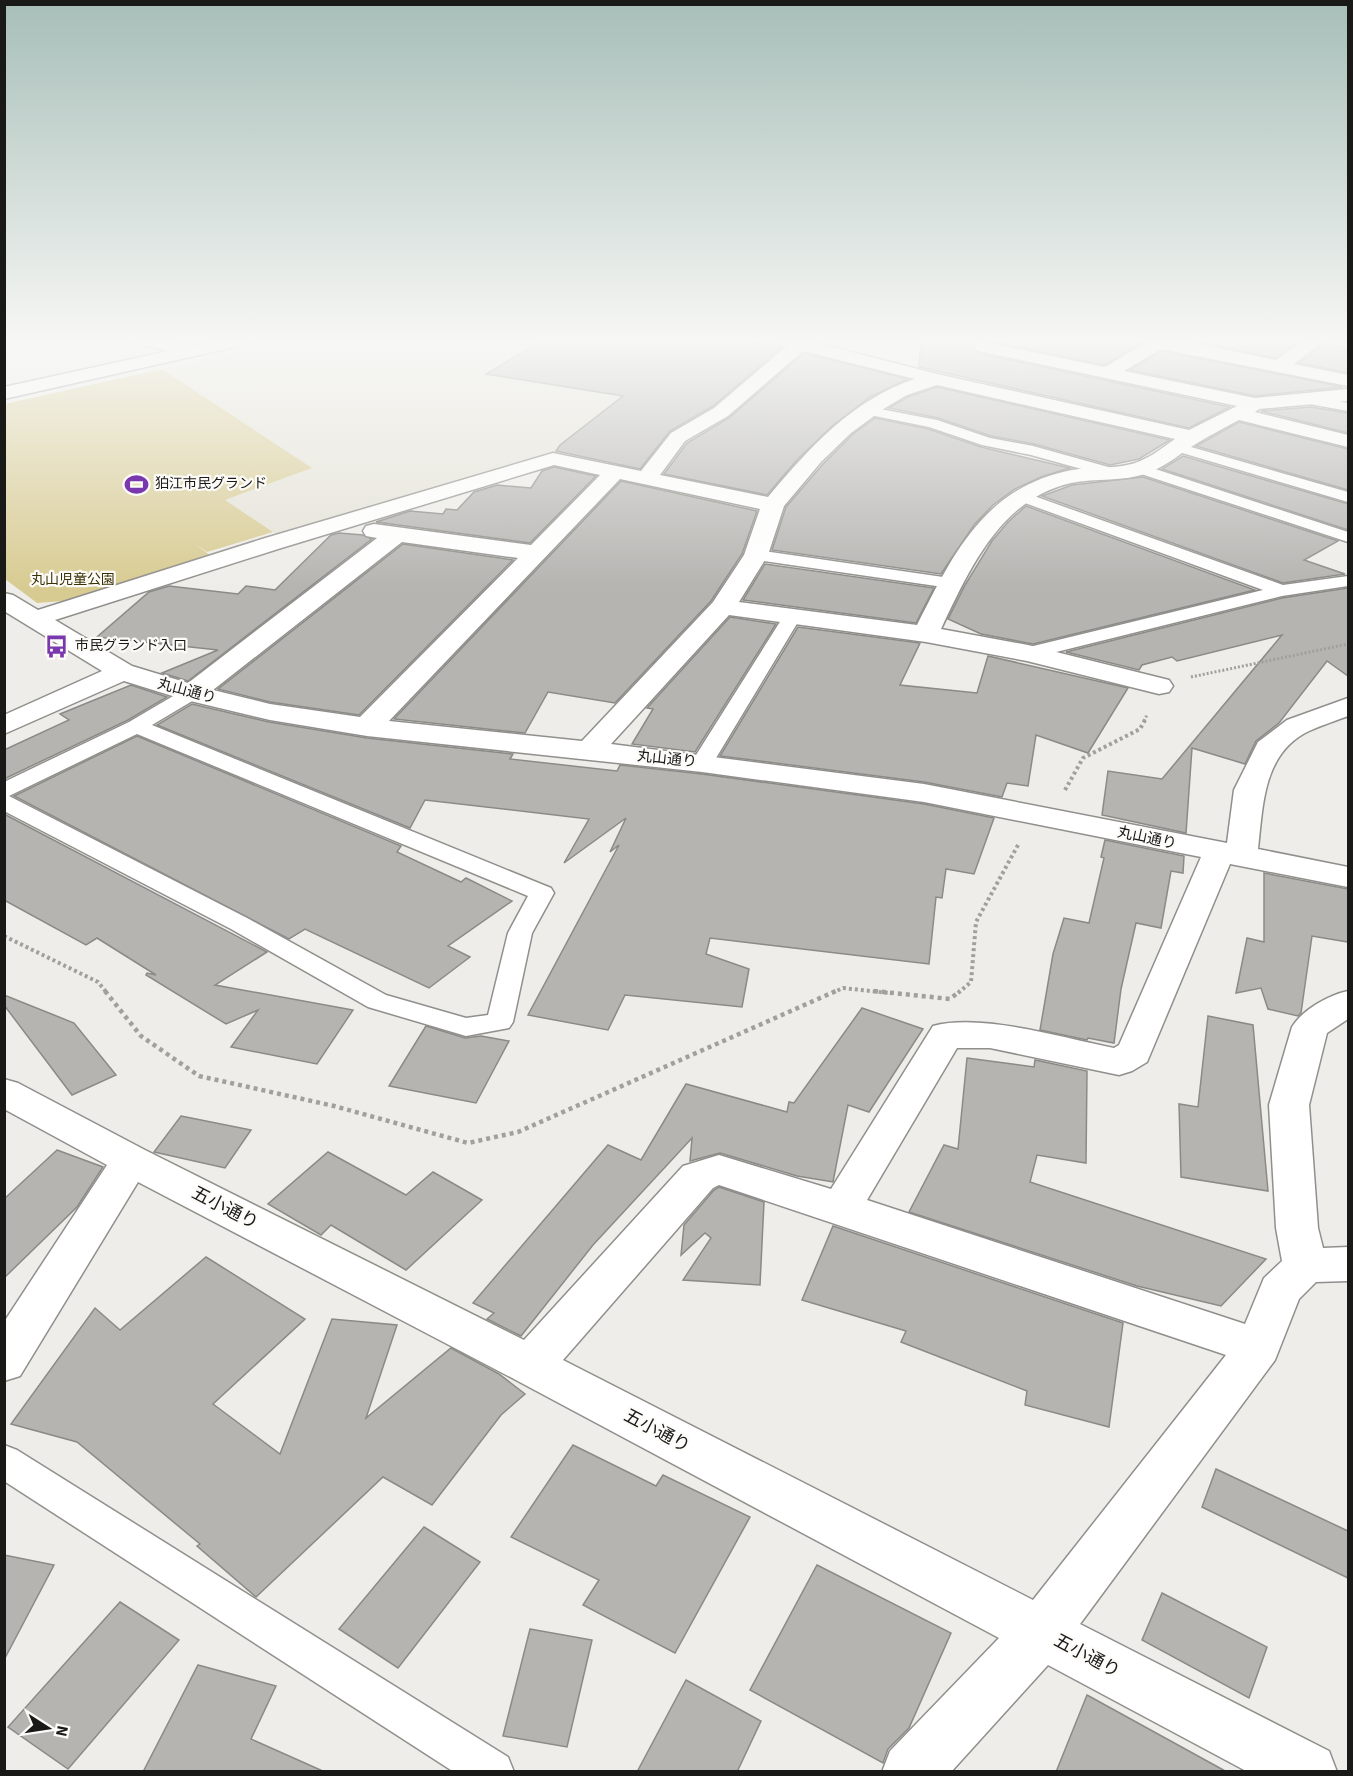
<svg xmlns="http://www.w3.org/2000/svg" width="1353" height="1776" font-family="'Source Sans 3','Noto Sans JP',sans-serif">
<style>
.built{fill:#e5e3d8}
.green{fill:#d8cb92}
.building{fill:#b5b4b1;stroke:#8b8a86;stroke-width:1.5}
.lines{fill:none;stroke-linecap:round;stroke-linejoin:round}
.service-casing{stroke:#908f8c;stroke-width:3}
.minor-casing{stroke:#908f8c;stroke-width:3}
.tertiary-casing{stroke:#908f8c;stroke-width:3}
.path-far2{stroke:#a1a09d;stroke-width:3;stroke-dasharray:2 2;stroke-linecap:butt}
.path-far1{stroke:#a1a09d;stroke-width:4;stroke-dasharray:3 3;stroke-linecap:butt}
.path{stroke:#a1a09d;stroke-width:4.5;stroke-dasharray:4 4;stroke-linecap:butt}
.service{fill:#fff;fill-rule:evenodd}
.minor{fill:#fff;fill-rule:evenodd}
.tertiary{fill:#fff;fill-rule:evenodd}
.labels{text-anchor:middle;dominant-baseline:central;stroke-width:4.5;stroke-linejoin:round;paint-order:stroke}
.far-poi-label{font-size:14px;fill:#191918;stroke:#fcfbf7;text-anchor:start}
.far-park-label{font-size:14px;fill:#3a3107;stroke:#fcfbf7}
.street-label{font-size:15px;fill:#191918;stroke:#fcfbf7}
.near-street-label{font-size:18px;fill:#191918;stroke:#fcfbf7}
</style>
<rect width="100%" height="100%" fill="#eeede9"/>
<path class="built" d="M296,339H777L799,345L700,424L583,430L548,456L284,539L225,500L312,468L162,369Z"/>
<path class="green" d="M162,369L312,468L225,500L273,532L207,552L195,544L211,556L76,600L37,603L5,579V404Z"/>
<g class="building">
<path d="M545,339H733L782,347L713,406L670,431L640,469L556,451L560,445L623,396L486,374Z"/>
<path d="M921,339H1147L1105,365L983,340L975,342L972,347L977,353L1230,407L1189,428L919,367Z"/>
<path d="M1186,339H1297L1300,340L1275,358Z"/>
<path d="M1324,344L1348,348V373L1299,363Z"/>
<path d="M1161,351L1343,387L1255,396L1130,370Z"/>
<path d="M804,353L908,379L870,397L832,426L797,460L767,495L664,474L687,443L729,418Z"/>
<path d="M937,387L1170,440L1139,459L1110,465L1034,444L991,436L938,418L889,408L908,397Z"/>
<path d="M1311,407L1348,413V433L1261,411Z"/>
<path d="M875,418L928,429L981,447L1070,468L1041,477L1015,489L993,505L974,525L941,574L772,550L786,507L823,464L852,435Z"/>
<path d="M1239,422L1348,449V490L1196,446Z"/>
<path d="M1183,456L1348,504V530L1162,469Z"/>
<path d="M554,467L596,476L530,543L376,522L410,511L443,514L446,509L457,510L474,492L497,485L531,488L542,471Z"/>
<path d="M1143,477L1338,541L1304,560L1345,574L1283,583L1042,496L1072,485Z"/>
<path d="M621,481L757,511L742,554L711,601L615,703L548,692L525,733L394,719Z"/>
<path d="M1026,506L1255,590L1033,644L981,634L948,619L965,585L992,541L1008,522Z"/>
<path d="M339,533L363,535L372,539L188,681L162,673L218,650L97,637L149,592L169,586L238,594L246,586L275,590L331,535Z"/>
<path d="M403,544L513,560L359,715L270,702L218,689Z"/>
<path d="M765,564L934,588L916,623L743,600Z"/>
<path d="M1348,588V676L1327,661L1279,723L1256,741L1245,764L1192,748L1186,833L1102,815L1108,771L1162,779L1282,635L1177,661L1172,657L1142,665L1139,670L1066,652L1282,598Z"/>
<path d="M730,617L776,624L695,752L632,744L653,709L647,708Z"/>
<path d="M798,627L920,643L900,685L977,693L988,656L1128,688L1088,753L1036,735L1028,786L1007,783L1002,797L924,782L720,756Z"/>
<path d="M131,685L167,697L128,720L4,779V750L69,720L60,714Z"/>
<path d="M192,704L269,722L367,738L513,754L510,759L617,771L620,765L702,774L924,804L994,818L974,874L946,869L942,898L936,897L929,964L710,938L706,954L749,969L742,1007L625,995L608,1030L528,1015L619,845L610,852L626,818L564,863L589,819L425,800L410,828L157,725Z"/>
<path d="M137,736L401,846L397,852L461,882L466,878L512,901L448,946L470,957L429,988L305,929L289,939L14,796Z"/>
<path d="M4,814L267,952L215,985L353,1010L317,1064L231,1047L258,1010L226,1024L146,975L147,973L156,975L97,938L86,945L4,900Z"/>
<path d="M1105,840L1184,856L1183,873L1171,871L1161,928L1136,923L1121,989L1114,1043L1088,1038L1087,1040L1040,1030L1053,954L1064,918L1089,923L1104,858L1101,857Z"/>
<path d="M1264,873L1348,889V942L1312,936L1301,1013L1298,1016L1268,1009L1261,988L1236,993L1247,938L1264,942Z"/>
<path d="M4,995L74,1023L116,1075L72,1095L4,1005Z"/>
<path d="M862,1008L923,1029L869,1112L848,1105L833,1182L797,1176L720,1153L690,1161L692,1138L593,1245L521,1336L487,1319L494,1313L473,1303L608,1145L641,1160L686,1084L787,1112L789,1102L794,1103Z"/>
<path d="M1208,1016L1253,1025L1268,1191L1181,1177L1179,1104L1198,1107Z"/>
<path d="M426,1026L465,1038L481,1036L509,1041L476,1103L389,1086Z"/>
<path d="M967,1058L1034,1067L1035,1060L1087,1071L1086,1163L1037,1155L1030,1182L1266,1259L1221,1306L1137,1286L909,1212L944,1145L958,1149Z"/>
<path d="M181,1116L251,1130L225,1168L154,1152Z"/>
<path d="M57,1150L103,1167L77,1207L4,1278V1199Z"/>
<path d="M328,1152L406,1195L433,1172L482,1200L406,1270L331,1225L321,1235L268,1204Z"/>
<path d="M719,1187L764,1202L760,1285L683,1280L711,1238L705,1233L681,1255L684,1225L714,1190Z"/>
<path d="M833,1226L1123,1323L1109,1427L1025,1405L1027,1391L901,1342L906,1331L802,1300Z"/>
<path d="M206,1257L305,1319L213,1404L280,1454L332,1319L397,1325L366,1418L451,1348L499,1374L525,1394L501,1415L432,1505L383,1477L256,1597L197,1546L200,1544L77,1442L11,1424L95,1308L120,1330Z"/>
<path d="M573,1445L656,1486L663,1475L750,1517L675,1653L583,1605L599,1580L511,1537Z"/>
<path d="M1216,1469L1348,1531V1578L1202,1507Z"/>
<path d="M424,1527L480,1562L398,1668L339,1629Z"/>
<path d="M4,1555L54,1565L4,1660Z"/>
<path d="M817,1565L951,1633L909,1728L888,1749L883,1763L750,1690Z"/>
<path d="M1162,1593L1267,1647L1249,1698L1142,1640Z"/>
<path d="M120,1602L179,1640L68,1769L8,1727Z"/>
<path d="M530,1629L592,1640L567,1747L503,1736Z"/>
<path d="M198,1665L276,1686L251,1739L325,1772H143Z"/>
<path d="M686,1680L761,1721L737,1772H637Z"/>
<path d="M1087,1695L1227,1772H1056Z"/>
</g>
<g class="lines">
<defs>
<g id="service">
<path d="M1309,396L1348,403V411L1304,403L1302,400L1304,397Z"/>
<path d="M870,407L937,420L990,438L1033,446L1119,470L1122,473L1114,478L1031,455L982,445L929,427L865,414L863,411Z"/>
<path d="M1177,443L1348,492V502L1172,450L1170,447Z"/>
<path d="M1140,464L1348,532V542L1135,472L1132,469L1135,466Z"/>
<path d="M1020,491L1283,585L1348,576V586L1282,596L1028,659L1021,657L1018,653L1021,649L1263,590L1014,499L1012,496Z"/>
<path d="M756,550L950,578L956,579L959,583L956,587L950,588L750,559L747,555L750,551Z"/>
<path d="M792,611L799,613L801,617L713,763L710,768L702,769L694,768L691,763L783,617L785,613Z"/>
<path d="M192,687L199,689L202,693L199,697L152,725L551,888L554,893L532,933L513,1022L509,1028L466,1036L368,1007L231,929L4,811V782L129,722L185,689ZM137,734L528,896L508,933L488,1015L466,1018L386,995L249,919L9,796Z"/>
<path d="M4,1445L17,1450L508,1757L514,1772H454L4,1481Z"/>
</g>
<g id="minor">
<path d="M132,339H164L198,347L201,351L198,355L192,356L135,343Z"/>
<path d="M770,339H801L937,374L1189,430L1237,406L983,352L977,351L974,347L977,343L983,342L1105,367L1152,339H1174L1276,360L1305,339H1326L1294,364L1348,375V386L1161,349L1124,371L1255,398L1348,389V401L1259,409L1255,412L1348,435V447L1239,420C1226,427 1212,434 1199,442C1182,452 1167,466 1148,473C1123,482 1096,478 1071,483C1000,499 969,570 941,629L1028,645L1169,680L1173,686L1169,692L1159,694L1027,661L926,642L729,615L611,744L924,784L1227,843L1234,790L1258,742L1287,720L1348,698V716C1335,721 1322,725 1309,731C1263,753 1263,805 1258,849L1348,867V887L1230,864L1147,1062L1132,1071L1119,1075L990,1048H957L867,1200L1245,1324L1264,1278L1282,1261L1276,1228L1269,1105L1292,1027C1302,1010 1329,995 1348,991V1019L1327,1033L1309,1105L1318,1228L1323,1248L1348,1247V1281L1316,1282L1299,1299L1275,1360L1080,1624L1329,1751L1337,1772H1248L1048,1665L951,1772H882L890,1751L999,1638L514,1379L138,1182L20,1376L4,1381V1322L107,1165L4,1109V1079L18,1083L145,1150L524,1340L683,1166L719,1155L831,1189L933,1026C982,1013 1063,1038 1114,1048L1119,1045L1201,857L924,802L702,772L367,736L270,720L182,699L124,681L4,734V715L102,671L4,611V593L13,595L38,610L262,539L553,453L641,471L671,433L714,408L787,346L773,343ZM803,351L915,379C853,399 808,449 768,497L660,475L685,441L728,416ZM937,385L1175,439C1161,449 1145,462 1127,465C1109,469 1091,467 1072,470C985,487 954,552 917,625L739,602L768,555L784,506L821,462L851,433L885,408L907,395ZM554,465L600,475L531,545L374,524L366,526L363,531L366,536L377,538L188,683L132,666L55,620L278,549ZM620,479L760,509L744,555L713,602L582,741L389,721ZM402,542L518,558L360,717L270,704L213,690ZM719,1185L1226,1355L1033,1600L563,1360L713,1188Z"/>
</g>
<path id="tertiary" d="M223,339H257L248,344L4,399V387Z"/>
</defs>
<use href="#service" class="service-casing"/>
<use href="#minor" class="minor-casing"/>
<use href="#tertiary" class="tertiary-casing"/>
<g class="path-far2">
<path d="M1191,677L1348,644"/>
<path d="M1144,721L1147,715"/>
</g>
<g class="path-far1">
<path d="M1065,790L1083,758L1140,729L1145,720"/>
<path d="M4,936L98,982L107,993"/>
<path d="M832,993L843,988L889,993"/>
<path d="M958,993L971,982L976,922L1018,845"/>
</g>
<g class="path">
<path d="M105,991L141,1036L199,1076L334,1106L468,1143L518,1132L836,991"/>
<path d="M874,991L950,999L960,991"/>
</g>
<use href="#service" class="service"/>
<use href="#minor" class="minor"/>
<use href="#tertiary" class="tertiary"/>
</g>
<linearGradient id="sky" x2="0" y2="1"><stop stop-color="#a7beb8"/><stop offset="0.58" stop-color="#f7f7f5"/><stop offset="1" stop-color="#f7f7f5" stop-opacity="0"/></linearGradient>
<rect width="1353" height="588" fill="url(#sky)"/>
<defs>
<symbol id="stadium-bare" viewBox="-9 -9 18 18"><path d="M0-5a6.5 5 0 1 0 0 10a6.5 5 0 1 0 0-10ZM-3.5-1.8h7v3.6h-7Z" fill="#7938ad" stroke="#fcfbf7" stroke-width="2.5" paint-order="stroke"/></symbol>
<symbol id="bus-bare" viewBox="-9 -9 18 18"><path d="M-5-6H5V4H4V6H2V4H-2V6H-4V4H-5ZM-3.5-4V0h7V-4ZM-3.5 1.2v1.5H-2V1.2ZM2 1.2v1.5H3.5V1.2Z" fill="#7938ad" stroke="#fcfbf7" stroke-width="2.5" paint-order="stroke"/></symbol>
</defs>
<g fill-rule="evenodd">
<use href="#stadium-bare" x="120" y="468" width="33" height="33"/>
<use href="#bus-bare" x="40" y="630" width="33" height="33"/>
</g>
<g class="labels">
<g class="far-poi-label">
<text x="155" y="484">狛江市民グランド</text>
<text x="75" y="646">市民グランド入口</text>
</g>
<g class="far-park-label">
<text x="73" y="580">丸山児童公園</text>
</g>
<g class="street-label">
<text transform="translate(187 691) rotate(15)">丸山通り</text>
<text transform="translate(667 759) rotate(6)">丸山通り</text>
<text transform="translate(1147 838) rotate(12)">丸山通り</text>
</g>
<g class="near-street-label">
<text transform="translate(225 1208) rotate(27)">五小通り</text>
<text transform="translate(657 1431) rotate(28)">五小通り</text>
<text transform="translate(1087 1656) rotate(28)">五小通り</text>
</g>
</g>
<rect width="1353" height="1776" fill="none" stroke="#191918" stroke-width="12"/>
<g transform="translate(48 1728) rotate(102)" stroke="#fcfbf7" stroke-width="4.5" paint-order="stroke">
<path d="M0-4.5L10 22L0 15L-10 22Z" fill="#191918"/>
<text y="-9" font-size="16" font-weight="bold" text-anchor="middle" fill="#191918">N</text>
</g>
</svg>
